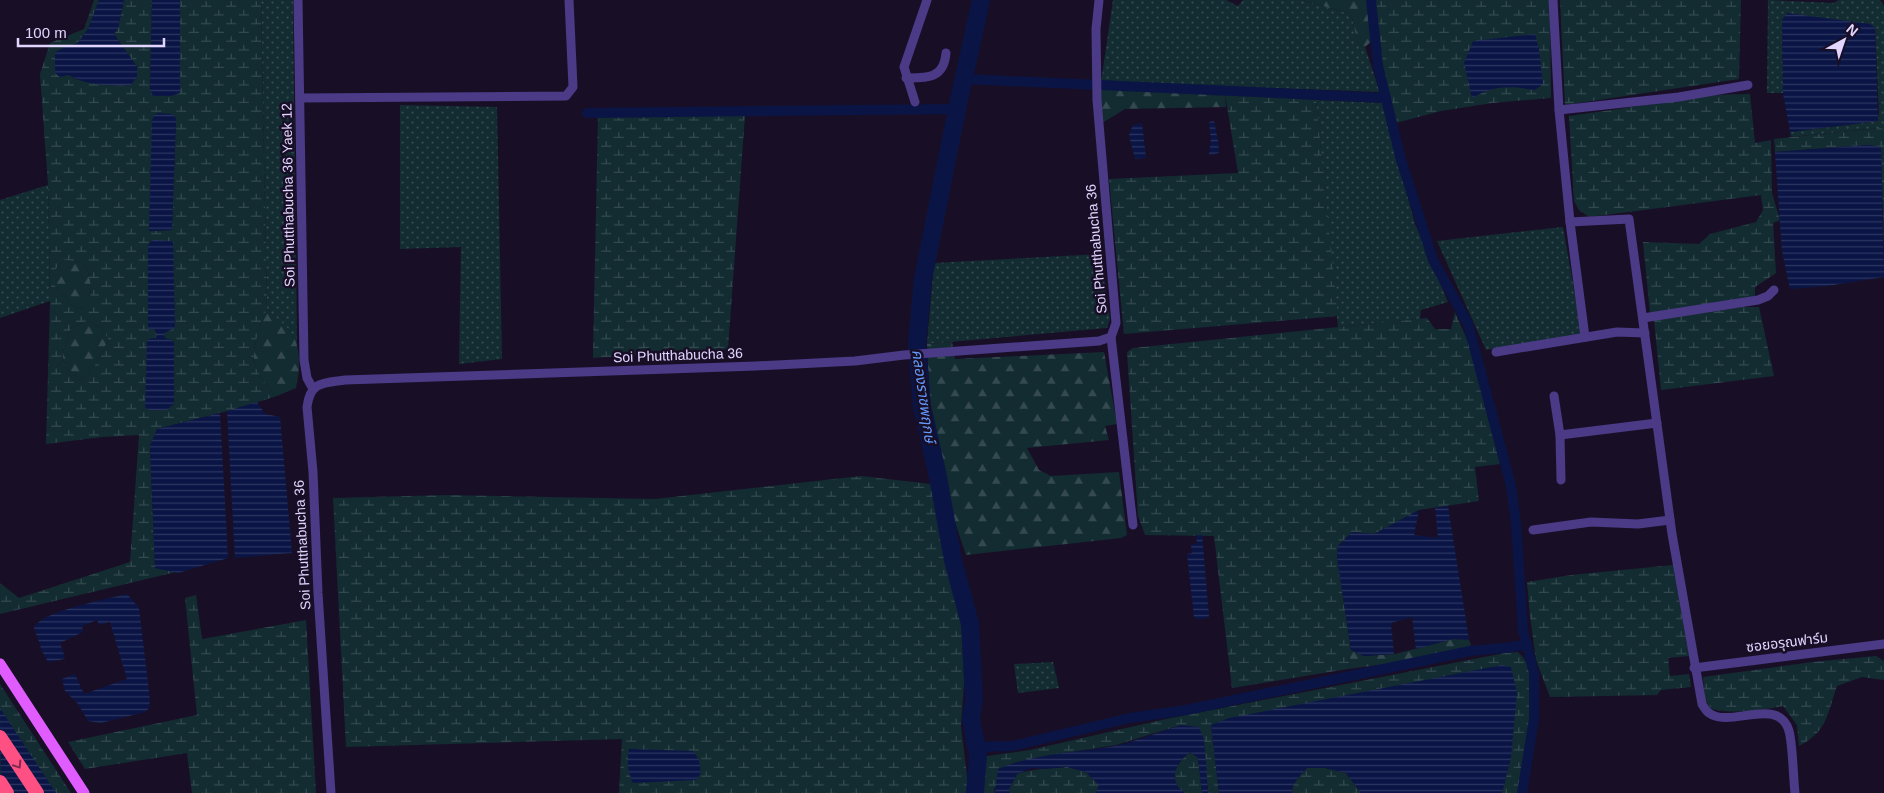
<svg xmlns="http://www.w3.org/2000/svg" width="1884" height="793" font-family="Arial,'Noto Sans Thai',sans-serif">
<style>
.green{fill:url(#green-dots)}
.forest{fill:url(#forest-firs)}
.wetland{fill:url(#wetland-marsh);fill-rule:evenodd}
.water{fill:url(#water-rules)}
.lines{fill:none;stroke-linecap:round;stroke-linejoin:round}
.canal{stroke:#0a1545;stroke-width:10}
.river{stroke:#0a1545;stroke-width:18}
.minor{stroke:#4b3a86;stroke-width:9}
.major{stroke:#e05cff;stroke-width:11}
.highway{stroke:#ff5084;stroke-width:14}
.oneway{stroke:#802c51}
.labels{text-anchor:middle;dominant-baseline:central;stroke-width:5;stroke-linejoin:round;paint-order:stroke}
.street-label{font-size:14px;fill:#e2d5ff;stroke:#180f27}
.water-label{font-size:15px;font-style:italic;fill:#639bff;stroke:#180f27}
</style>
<defs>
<pattern id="green-dots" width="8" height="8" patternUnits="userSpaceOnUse" patternTransform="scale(1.25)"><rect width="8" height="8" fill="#122c31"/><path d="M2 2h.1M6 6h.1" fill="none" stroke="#344a50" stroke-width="1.8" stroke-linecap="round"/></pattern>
<pattern id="forest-firs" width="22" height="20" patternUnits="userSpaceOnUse" patternTransform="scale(1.25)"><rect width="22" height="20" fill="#122c31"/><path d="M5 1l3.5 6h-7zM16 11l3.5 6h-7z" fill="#344a50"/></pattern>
<pattern id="wetland-marsh" width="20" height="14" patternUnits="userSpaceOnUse" patternTransform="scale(1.25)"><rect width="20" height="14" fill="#122c31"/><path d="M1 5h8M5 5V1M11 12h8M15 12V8" fill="none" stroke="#344a50"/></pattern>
<pattern id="water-rules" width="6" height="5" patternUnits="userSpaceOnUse" patternTransform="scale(1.25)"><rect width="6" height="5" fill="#0a1545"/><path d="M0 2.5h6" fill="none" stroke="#2d3661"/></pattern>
</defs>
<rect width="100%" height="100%" fill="#180f27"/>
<g class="green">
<path d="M261,0H293L297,349L290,331L267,309Z"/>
<path d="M1113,0H1226L1238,6L1243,0H1302L1351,14L1358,44L1365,47L1380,92L1101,82Z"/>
<path d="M1768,0L1833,3L1839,0H1880L1884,6V129L1878,128L1791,137L1790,132L1878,121L1879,112L1875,28L1870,24L1782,20L1783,93H1767Z"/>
<path d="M1316,100L1383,103L1415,224L1448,302L1421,310L1420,319L1338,327Z"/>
<path d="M400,105L497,107L502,359L459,364L461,247L400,249Z"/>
<path d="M48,185L50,301L0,318V200Z"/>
<path d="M1563,227L1582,334L1486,350L1437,241Z"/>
<path d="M1101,254L1110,319L1107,328L927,344L934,263Z"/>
<path d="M1053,662L1059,688L1018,693L1014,664Z"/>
</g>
<g class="forest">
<path d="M1302,0H1368L1373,40L1365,47L1358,44L1351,14Z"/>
<path d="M1100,88L1225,94L1226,107L1125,109L1102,123Z"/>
<path d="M64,260L80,262L87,268L91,284L90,300L83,309L73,306L55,286V270Z"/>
<path d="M267,309C274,316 284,323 290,331C302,347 300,370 296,388L277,396C268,388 255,372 254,359C253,346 261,321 267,309Z"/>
<path d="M87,321L101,327L108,339C102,355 95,369 81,379L65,367L62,353L71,328Z"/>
<path d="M952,342L955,359L1104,352L1117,424L1105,426L1109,440L1027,448L1039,470L1051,476L1119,472L1127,535L1121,538L966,555L953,516L930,403L927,344Z"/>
<path d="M1453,639L1469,640L1471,645L1465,650L1415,660L1348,669L1351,650L1364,656L1395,654Z"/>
</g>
<g class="wetland">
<path d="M94,0H99L88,29L77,44L67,46L69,75L78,80L137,67L114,34L118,28L124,0H152L150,90L180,92V0H261L267,309C261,321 253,346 254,359C255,372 268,388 277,396L239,408L157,429L150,446L155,567L176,572L0,614V583L19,598L130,562L139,435L102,437L46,444L50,301L48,185L40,74L50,43L84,29ZM176,118L172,230L149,231V230ZM64,260L80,262L87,268L91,284L90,300L83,309L73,306L55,286V270ZM87,321L101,327L108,339C102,355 95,369 81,379L65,367L62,353L71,328ZM154,329H171L164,333V338L171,340L174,343V403L172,406L156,338L157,333Z"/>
<path d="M1368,0H1550L1551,98L1492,103L1441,111L1396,123L1373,40ZM1539,49L1535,90L1512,86L1487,89L1471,97Z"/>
<path d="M1560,0H1741L1739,79L1565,105Z"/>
<path d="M1225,94L1316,100L1338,316L1124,334L1109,179L1238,173Z"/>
<path d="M1750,94L1755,143L1771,140L1772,193L1780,220L1773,223L1776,273L1755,287V297L1650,313L1643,242L1699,244L1710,234L1756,222L1763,210L1761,195L1589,217L1579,210L1574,201L1569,116L1717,95Z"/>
<path d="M598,114L745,115L728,349L593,358Z"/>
<path d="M1879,128L1884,129V248L1881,147L1868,145L1775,152L1774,139Z"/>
<path d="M1741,307H1759L1774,376L1661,390L1654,320Z"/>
<path d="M1455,312L1469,344L1500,464L1475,467L1479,501L1419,510L1374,534L1352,532L1338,546L1337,557L1351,650L1348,669L1232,688L1214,536L1145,535L1138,516L1127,352L1133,348L1427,318L1435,329H1451Z"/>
<path d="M861,476L931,484L959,608L966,656L961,726L969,793H619L622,739L346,747L333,498L448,495L655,499Z"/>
<path d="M1673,565L1689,656L1668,658L1670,676L1689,674L1691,687L1661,690L1657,695L1550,697L1536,660L1530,616L1527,582L1571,575Z"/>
<path d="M196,595L202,639L306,620L316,793H192L187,753L85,769L68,742L197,715L185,598Z"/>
<path d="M1518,652C1524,658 1528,663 1530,672C1537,702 1523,761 1518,793H1502L1511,757L1211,725L1219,793H1208L1204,740L1181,725L1116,745L1046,756L1013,763L994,789L995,793H983C981,779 977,767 987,756L1030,750L1166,719L1505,653Z"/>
<path d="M1876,656L1884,661V680L1862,677L1837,686C1827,714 1828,731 1799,746L1797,725L1783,706C1759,711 1735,714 1711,709L1705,699L1703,677L1812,662Z"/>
<path d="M0,684L71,793H0Z"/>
<path d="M1190,752L1198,758L1202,793H1184C1182,790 1177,787 1176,783C1171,771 1181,759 1190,752Z"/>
<path d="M1067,767L1086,772L1099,785L1096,793H1010L1009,789L1017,774C1034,768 1049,769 1067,767Z"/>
<path d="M1307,768H1325L1346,773L1361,793H1292C1292,783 1300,775 1307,768Z"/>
</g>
<g class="water">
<path d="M99,0H124L118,28L114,34L137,67V77L131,85C110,86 87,86 69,75L60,77L55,73V52L67,46L77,44L88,29Z"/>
<path d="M152,0H180V93L171,96H153L150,90Z"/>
<path d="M1787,13L1870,24L1875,28L1878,121L1790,132L1783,93L1782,20Z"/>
<path d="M1535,34L1539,49L1543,84L1535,90C1509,86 1495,85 1472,98L1464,63L1473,41Z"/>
<path d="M159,113L172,114L176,118L172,230L149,231L152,120L155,114Z"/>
<path d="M1214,121L1218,141L1219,153L1209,155L1211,139L1209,122Z"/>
<path d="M1142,123L1146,158L1135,159L1129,135L1133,125Z"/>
<path d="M1868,145L1881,147L1884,277L1827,286L1790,289L1782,251L1775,152Z"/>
<path d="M154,240L173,241L175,328L164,333L165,338L171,340L174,343V403L167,410H149L145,407L147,341L151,338H156L157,334L154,329H148V246L150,242Z"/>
<path d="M257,402L265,414L280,417L292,553L235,558L227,411Z"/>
<path d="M220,413L228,558L178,573L155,568L150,446L157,429Z"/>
<path d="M1448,506L1469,640L1453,639L1416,649L1412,617L1391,623L1394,654L1364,656L1351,650L1337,557L1338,546L1352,532L1374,534L1419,510L1414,535L1438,538L1435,508Z"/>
<path d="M1196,535H1202L1209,617L1199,620L1194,617L1187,554L1192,553L1191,545L1197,543Z"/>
<path d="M127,594L139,608L150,700L149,708L145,712L101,723L88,721L78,704L65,691L62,679L75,674L84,694L127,679L110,622L99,625L97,620L82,626L83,632L60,643L65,657L64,659L48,662L40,647H41L34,628C41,611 108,599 127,594Z"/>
<path d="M1502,665L1511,667L1517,693L1511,757L1502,793H1361L1346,773L1325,768H1307C1300,775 1292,783 1292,793H1219L1211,725L1229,718Z"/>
<path d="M0,708L56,793H1Z"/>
<path d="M1181,725L1199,727L1204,740L1208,793H1202L1198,758L1190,752C1181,759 1171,771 1176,783C1177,787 1182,790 1184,793H1096L1099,785L1086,772L1067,767L1045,769L1032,768L1017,774L1009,789L1010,793H995L998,769C1035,753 1076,753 1115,746C1137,741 1159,732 1181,725Z"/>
<path d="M629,749L693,751L699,760L701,773L696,780L633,783C627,772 627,760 629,749Z"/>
</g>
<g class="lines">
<g class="canal">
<path d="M1371,0L1378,66L1401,160L1433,260L1468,324L1511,486L1516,523L1523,631L1534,673V719L1522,793"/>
<path d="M964,79L1386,98"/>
<path d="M587,113L957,109"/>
<path d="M977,747L1012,746L1130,718L1186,710L1470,651L1513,647L1527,644"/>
</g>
<path class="river" d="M975,793L978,755L971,720L974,699L970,624L953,560L938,477L922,406L917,344L923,279L957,109L981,0"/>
<g class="minor">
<path d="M298,0L304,360L307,378L313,389"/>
<path d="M1553,0L1559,110L1570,222L1629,219L1672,534L1702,704C1704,707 1706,711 1709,713C1730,729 1779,695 1789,731C1793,746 1793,776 1795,793"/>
<path d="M906,78C927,78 944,79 946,53"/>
<path d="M300,98L566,96L573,87L569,0"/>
<path d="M915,102L904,67L927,0"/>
<path d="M1559,110L1679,97L1748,85"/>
<path d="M1570,222L1585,337"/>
<path d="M1643,318L1758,300L1768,296L1774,290"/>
<path d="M1111,337L1133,525"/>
<path d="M1496,352L1617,332L1645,333"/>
<path d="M1554,396L1560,435L1561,480"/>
<path d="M1560,435L1657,423"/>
<path d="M1533,530L1591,522L1638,524L1670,520"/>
<path d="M1694,668L1884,644"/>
<path d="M331,793L318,593L313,472L307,407C310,381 324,383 345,380L756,366L855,361L904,355L1099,341L1111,337L1116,323L1097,100L1096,29L1099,0"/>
</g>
<path class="major" d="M0,664L84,793"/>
<g class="highway">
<path d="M0,737L37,793"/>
<path d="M0,782L7,793"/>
</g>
</g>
<defs><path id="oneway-chevron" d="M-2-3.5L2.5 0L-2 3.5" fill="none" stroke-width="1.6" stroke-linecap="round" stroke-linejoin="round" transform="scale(1.25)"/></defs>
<use class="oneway" href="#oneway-chevron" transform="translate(18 765) rotate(57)"/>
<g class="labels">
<g class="street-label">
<text transform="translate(288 195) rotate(-91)">Soi Phutthabucha 36 Yaek 12</text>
<text transform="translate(1096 249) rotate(-95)">Soi Phutthabucha 36</text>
<text transform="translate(678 355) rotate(-2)">Soi Phutthabucha 36</text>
<text transform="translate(302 545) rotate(-93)">Soi Phutthabucha 36</text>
<text transform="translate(1787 642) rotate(-7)">ซอยอรุณฟาร์ม</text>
</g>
<g class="water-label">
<text transform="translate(924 396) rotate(82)">คลองราชพฤกษ์</text>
</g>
</g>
<g transform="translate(1844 40) rotate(40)" stroke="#180f27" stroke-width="4" paint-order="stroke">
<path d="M0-4L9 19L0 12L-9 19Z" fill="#e2d5ff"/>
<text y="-8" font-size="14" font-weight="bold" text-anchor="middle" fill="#e2d5ff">N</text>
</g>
<path d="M18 38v8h146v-8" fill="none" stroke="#e2d5ff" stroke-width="2.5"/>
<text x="25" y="38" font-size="15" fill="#e2d5ff" stroke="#180f27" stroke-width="4" paint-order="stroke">100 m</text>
</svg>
